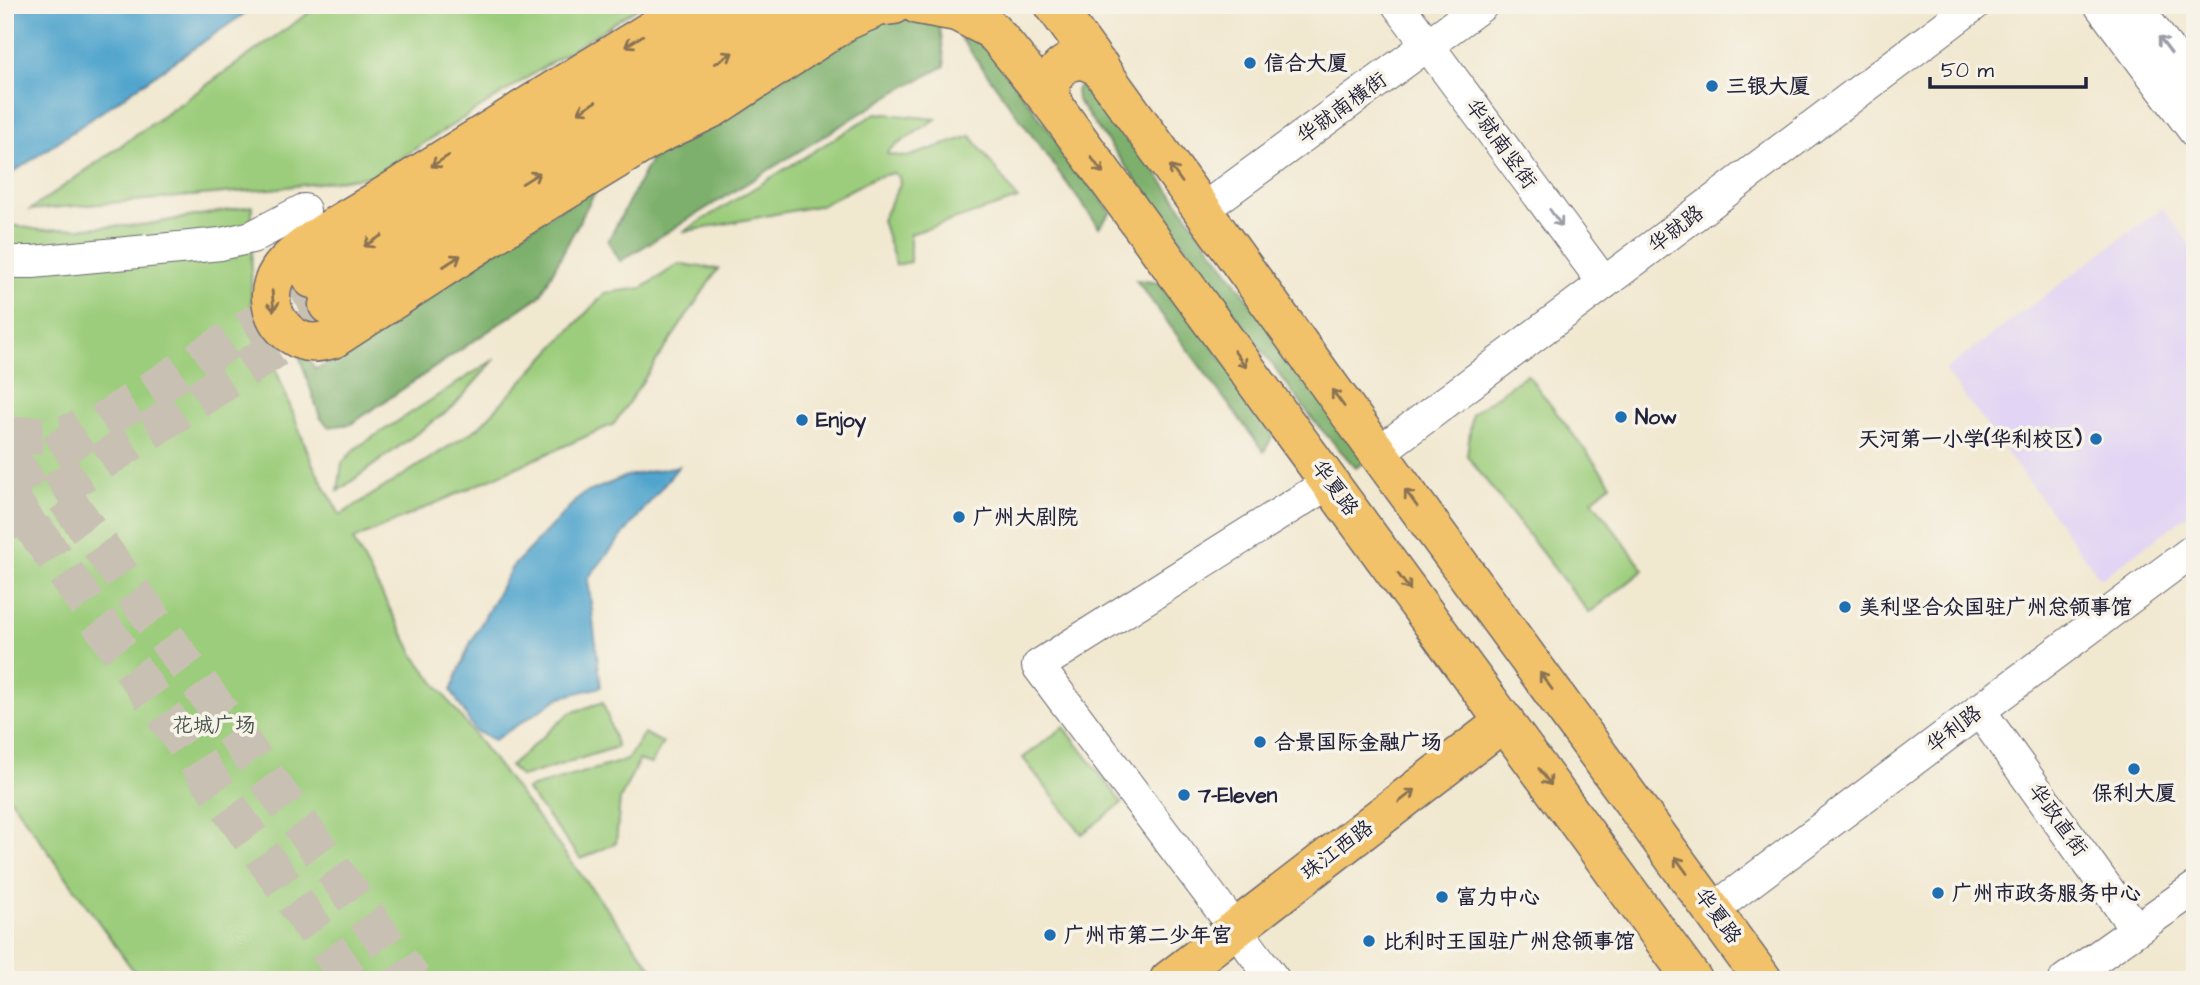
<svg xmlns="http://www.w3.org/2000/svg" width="2200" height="985" font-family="'Architects Daughter','LXGW WenKai TC',sans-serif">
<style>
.built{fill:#e1d4f4}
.green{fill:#9ccd7c;stroke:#5f785c;stroke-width:2}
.forest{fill:#7db06c;stroke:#506954;stroke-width:2}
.water{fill:#51a5cd;stroke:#3a6484;stroke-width:2}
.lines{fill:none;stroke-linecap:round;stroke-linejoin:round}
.major-tunnel{stroke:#c8c0b2;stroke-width:38;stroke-dasharray:38 19;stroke-linecap:butt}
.minor-casing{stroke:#6a676f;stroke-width:34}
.major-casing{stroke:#6a676f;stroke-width:41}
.minor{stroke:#fff;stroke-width:32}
.major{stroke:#f2c26a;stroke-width:38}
.oneway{stroke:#8a7252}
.oneway2{stroke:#9c9ca7}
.poi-dot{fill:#1f6fb2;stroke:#f7f3e8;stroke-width:2.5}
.labels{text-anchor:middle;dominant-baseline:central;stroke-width:7;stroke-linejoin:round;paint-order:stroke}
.poi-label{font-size:21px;font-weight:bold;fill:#22223b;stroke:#f7f3e8;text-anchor:start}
.street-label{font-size:21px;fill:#22223b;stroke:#f7f3e8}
.park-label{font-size:21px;fill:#47554e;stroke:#f7f3e8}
</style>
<rect width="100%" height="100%" fill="#f7f3e8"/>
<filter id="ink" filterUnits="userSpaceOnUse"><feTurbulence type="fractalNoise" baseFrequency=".0143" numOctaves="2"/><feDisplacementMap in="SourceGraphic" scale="14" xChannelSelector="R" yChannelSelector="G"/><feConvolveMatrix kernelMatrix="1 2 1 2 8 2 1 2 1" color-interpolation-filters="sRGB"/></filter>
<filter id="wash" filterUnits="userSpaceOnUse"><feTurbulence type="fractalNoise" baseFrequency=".00686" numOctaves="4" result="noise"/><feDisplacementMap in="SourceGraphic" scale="28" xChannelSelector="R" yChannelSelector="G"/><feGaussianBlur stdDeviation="1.57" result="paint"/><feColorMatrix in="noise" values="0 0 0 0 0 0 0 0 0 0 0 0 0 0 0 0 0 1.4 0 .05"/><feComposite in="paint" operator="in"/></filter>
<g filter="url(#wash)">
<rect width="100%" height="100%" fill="#f1e8d0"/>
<path class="built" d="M2162,208L2195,251V509L2101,579L1945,370Z"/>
<g class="green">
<path d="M320,5H642L372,176L271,189L30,210Z"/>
<path d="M876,113L936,119L889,150L887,154L907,157L971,136L1018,199L910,234V262L896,265L882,220L900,184L899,177L893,173L873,178L822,205L683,232Z"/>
<path d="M252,206L251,305L313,465L340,515L478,428L605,293L642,288L679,264L718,269L614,424L353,540L416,658L661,980H140L5,791V224L40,230L143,225Z"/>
<path d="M495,359L453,407L338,491L342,463L356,448Z"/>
<path d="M1527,374L1611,484L1592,500L1644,570L1589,613L1467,456L1472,414Z"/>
<path d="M603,702L617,747L521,777L510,766L570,713Z"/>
<path d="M1064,727L1122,803L1082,834L1023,758Z"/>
<path d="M644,733L663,743L651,764L639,760L620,799L616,843L581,859L526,789L627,760Z"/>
</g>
<g class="forest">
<path d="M904,18L939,19L945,66L899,90L620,261L608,241L651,159L872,23Z"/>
<path d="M960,37L982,41L1111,212L1099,227Z"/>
<path d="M1081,81L1091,83L1366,461L1356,468L1314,421L1077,100L1076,91Z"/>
<path d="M599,184L540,296L351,424L329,427L320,417L298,352L310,361L315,369C366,352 402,314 446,284C496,250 548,217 599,184Z"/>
<path d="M1136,280L1170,284L1274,434L1264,452Z"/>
</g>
<g class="water">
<path d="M5,5H257L5,178Z"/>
<path d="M679,466L588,578L601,687L561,697L494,740L475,731L451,690L470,644L512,567L581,495L627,476Z"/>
</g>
</g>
<g filter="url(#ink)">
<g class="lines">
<g class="major-tunnel">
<path d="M5,438C31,431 57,441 81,428"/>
<path d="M5,484L346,265"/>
<path d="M66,499L413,980"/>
<path d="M5,524L362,293"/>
<path d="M33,527L350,980"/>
</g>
<defs>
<g id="minor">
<path d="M1398,5L1604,283"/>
<path d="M2100,5L2195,132"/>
<path d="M2135,5L2195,85"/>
<path d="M1202,210L1482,5"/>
<path d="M5,262H33L221,244L252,237L304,210"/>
<path d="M1378,453L1974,5"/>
<path d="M1979,710L2136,929"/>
<path d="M1714,909L2195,549"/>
<path d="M1274,980L1038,666L1330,482"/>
<path d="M2065,980L2195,888"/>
</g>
<g id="major">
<path d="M692,5C589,69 485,132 383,197C354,216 299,243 279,271C264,293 271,322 293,336C306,345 319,343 333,339L512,223L655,136L713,108L846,21L878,7L894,5"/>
<path d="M918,5L957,12L988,28"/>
<path d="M967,5L1000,39L1057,110L1693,980"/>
<path d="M1054,5L1378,453L1763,980"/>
<path d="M1057,110C1055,105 1052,100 1051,95C1048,76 1066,56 1085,61C1090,62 1095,65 1100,67"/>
<path d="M312,279L748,5"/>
<path d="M328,305L809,5"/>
<path d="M1169,980L1505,721"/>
</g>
</defs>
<use href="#minor" class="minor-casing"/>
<use href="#major" class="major-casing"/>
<use href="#minor" class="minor"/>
<use href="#major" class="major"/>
</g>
<defs><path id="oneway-shaft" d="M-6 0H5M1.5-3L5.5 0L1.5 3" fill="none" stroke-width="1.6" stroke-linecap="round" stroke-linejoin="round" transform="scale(1.75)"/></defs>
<g class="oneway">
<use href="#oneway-shaft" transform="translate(634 41) rotate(148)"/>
<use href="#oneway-shaft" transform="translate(724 58) rotate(-32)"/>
<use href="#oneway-shaft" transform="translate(587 107) rotate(148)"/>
<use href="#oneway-shaft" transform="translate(440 161) rotate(148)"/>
<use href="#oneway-shaft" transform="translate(1097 165) rotate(54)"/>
<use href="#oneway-shaft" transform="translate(1176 174) rotate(-126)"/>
<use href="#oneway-shaft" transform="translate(531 178) rotate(-32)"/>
<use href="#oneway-shaft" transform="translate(373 241) rotate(148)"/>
<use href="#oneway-shaft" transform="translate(452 261) rotate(-33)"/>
<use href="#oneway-shaft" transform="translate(273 301) rotate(85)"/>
<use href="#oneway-shaft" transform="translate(1240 359) rotate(54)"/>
<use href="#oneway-shaft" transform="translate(1338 398) rotate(-126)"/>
<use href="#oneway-shaft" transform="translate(1411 498) rotate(-126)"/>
<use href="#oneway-shaft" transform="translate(1404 582) rotate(54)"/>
<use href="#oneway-shaft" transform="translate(1546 681) rotate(-126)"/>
<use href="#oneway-shaft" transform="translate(1545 777) rotate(54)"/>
<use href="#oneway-shaft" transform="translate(1407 796) rotate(-37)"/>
<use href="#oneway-shaft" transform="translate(1681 865) rotate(-126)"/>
</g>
<g class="oneway2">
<use href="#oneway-shaft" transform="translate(2165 45) rotate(-127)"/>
<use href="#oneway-shaft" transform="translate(1556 218) rotate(54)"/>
</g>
</g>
<g class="poi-dot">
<circle cx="1250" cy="63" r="7"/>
<circle cx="1712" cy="86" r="7"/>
<circle cx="1621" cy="417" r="7"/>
<circle cx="802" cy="420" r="7"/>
<circle cx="2096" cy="439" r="7"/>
<circle cx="959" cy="517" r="7"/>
<circle cx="1845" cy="607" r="7"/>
<circle cx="1260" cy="742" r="7"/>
<circle cx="2134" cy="769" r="7"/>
<circle cx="1184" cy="795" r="7"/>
<circle cx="1938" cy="893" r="7"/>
<circle cx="1442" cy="897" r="7"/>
<circle cx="1050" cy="935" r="7"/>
<circle cx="1369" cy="941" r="7"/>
</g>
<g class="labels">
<g class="poi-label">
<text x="1264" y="63">信合大厦</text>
<text x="1726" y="86">三银大厦</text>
<text x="1635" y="417">Now</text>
<text x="816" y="420">Enjoy</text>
<text x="2082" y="439" text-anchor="end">天河第一小学(华利校区)</text>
<text x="973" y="517">广州大剧院</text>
<text x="1859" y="607">美利坚合众国驻广州总领事馆</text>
<text x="1274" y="742">合景国际金融广场</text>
<text x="2134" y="793" text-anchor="middle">保利大厦</text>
<text x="1198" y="795">7-Eleven</text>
<text x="1952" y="893">广州市政务服务中心</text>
<text x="1456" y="897">富力中心</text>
<text x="1064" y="935">广州市第二少年宫</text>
<text x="1383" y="941">比利时王国驻广州总领事馆</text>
</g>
<g class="street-label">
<text transform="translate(1342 108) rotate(-36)">华就南横街</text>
<text transform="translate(1501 144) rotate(54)">华就南竖街</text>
<text transform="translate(1676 229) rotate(-37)">华就路</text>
<text transform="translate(1335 488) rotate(54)">华夏路</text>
<text transform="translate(1954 729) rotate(-37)">华利路</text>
<text transform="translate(2058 820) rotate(54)">华政直街</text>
<text transform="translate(1337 850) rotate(-37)">珠江西路</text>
<text transform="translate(1718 916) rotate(54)">华夏路</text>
</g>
<g class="park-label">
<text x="214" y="725">花城广场</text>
</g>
</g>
<rect width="2200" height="985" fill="none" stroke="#f7f3e8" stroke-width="28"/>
<path d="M1930 77v10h156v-10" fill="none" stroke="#22223b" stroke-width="3.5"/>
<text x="1941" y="77" font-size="21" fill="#22223b" stroke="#f7f3e8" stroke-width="5" paint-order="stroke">50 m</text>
</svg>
